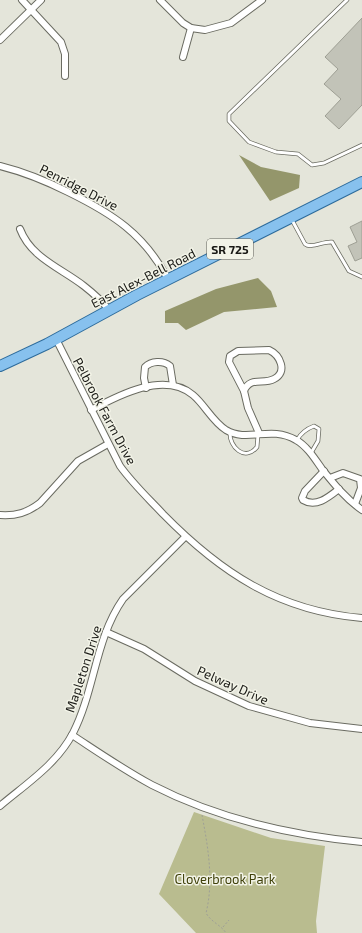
<svg xmlns="http://www.w3.org/2000/svg" width="362" height="933" font-family="'Exo 2',sans-serif">
<style>
.green{fill:#b9bc8f}
.water{fill:#94966b}
.building{fill:#c2c3b8;stroke:#9e9f94}
.lines{fill:none;stroke-linecap:round;stroke-linejoin:round}
.service-casing{stroke:#6a6b61;stroke-width:4.5}
.minor-casing{stroke:#6a6b61;stroke-width:8}
.primary-casing{stroke:#2d6b9b;stroke-width:12}
.path{stroke:#9e9f96;stroke-width:1;stroke-dasharray:2 2;stroke-linecap:butt}
.service{stroke:#fff;stroke-width:3}
.minor{stroke:#fff;stroke-width:6}
.primary{stroke:#87c1ee;stroke-width:10}
.labels{text-anchor:middle;dominant-baseline:central;stroke-width:3;stroke-linejoin:round;paint-order:stroke}
.shield{fill:#f2f3e7;stroke:#5b5b55;stroke-width:1}
.shield-label{font-size:12px;font-weight:bold;fill:#1a1a16}
.street-label{font-size:13px;fill:#1a1a16;stroke:#f2f3e7}
.park-label{font-size:13px;fill:#3f4009;stroke:#f2f3e7}
</style>
<rect width="100%" height="100%" fill="#e4e5da"/>
<path class="green" d="M194,812L271,838L325,846L316,921L317,933H196L159,894Z"/>
<g class="water">
<path d="M239,155L261,167L300,175L299,188L270,201Z"/>
<path d="M258,278L271,291L277,307L224,312L186,330L178,323H165V311L216,289Z"/>
</g>
<g class="building">
<path d="M362,18V105L339,129L325,116L341,99L324,84L338,69L325,57Z"/>
<path d="M362,221V258L355,261L348,246L357,242L350,227Z"/>
</g>
<g class="lines">
<defs>
<g id="service">
<path d="M347,0L229,114V121L249,142L276,152L298,154L312,165L324,163L362,145"/>
<path d="M292,220L305,244C311,249 323,241 332,242L349,271L362,277"/>
<path d="M230,432C229,447 245,462 257,447L258,435"/>
<path d="M297,440C301,433 306,429 314,426L319,429L318,441L311,453"/>
</g>
<g id="minor">
<path d="M22,0L61,42L65,54V76"/>
<path d="M160,0L183,23L191,28L205,30L231,23L262,0"/>
<path d="M0,40L41,0"/>
<path d="M183,57L191,28"/>
<path d="M0,166C24,172 46,181 68,192C113,214 144,234 168,279"/>
<path d="M20,229C31,258 61,268 84,286C93,293 102,301 109,310"/>
<path d="M56,339L120,466C133,484 148,498 163,514C220,572 278,611 362,618"/>
<path d="M269,350C280,355 288,372 274,379C263,385 250,376 244,391L229,362L230,356L238,351Z"/>
<path d="M146,388L144,378L145,367C151,361 163,360 170,366L173,385"/>
<path d="M244,391L248,408L259,433"/>
<path d="M91,410C119,395 164,371 193,395C205,405 212,421 226,430C248,443 270,425 296,440C307,446 315,459 322,469C334,484 346,499 362,510"/>
<path d="M324,471L305,491L302,498L303,500C316,508 329,497 339,489"/>
<path d="M330,478L343,473L360,479L361,488L355,504"/>
<path d="M0,515C16,516 27,513 40,503L78,461L108,444"/>
<path d="M106,632L144,649L195,681L249,706L310,723L362,729"/>
<path d="M72,735C98,752 124,770 152,785C218,819 289,835 362,842"/>
<path d="M0,806C26,784 57,764 73,733C95,690 95,639 123,599L185,537"/>
</g>
<path id="primary" d="M0,366L47,344L137,295L362,182"/>
</defs>
<use href="#service" class="service-casing"/>
<use href="#minor" class="minor-casing"/>
<use href="#primary" class="primary-casing"/>
<g class="path">
<path d="M202,815C208,847 214,881 206,913C211,922 221,925 226,933"/>
<path d="M223,927L229,920"/>
</g>
<use href="#service" class="service"/>
<use href="#minor" class="minor"/>
<use href="#primary" class="primary"/>
</g>
<g class="labels">
<rect class="shield" x="207" y="239" width="46" height="20" rx="3"/>
<g class="shield-label">
<text x="230" y="249">SR 725</text>
</g>
<g class="street-label">
<text transform="translate(79 187) rotate(27)">Penridge Drive</text>
<text transform="translate(143 278) rotate(-27)">East Alex-Bell Road</text>
<text transform="translate(105 411) rotate(62)">Pelbrook Farm Drive</text>
<text transform="translate(83 669) rotate(-72)">Mapleton Drive</text>
<text transform="translate(233 685) rotate(24)">Pelway Drive</text>
</g>
<g class="park-label">
<text x="225" y="879">Cloverbrook Park</text>
</g>
</g>
</svg>
